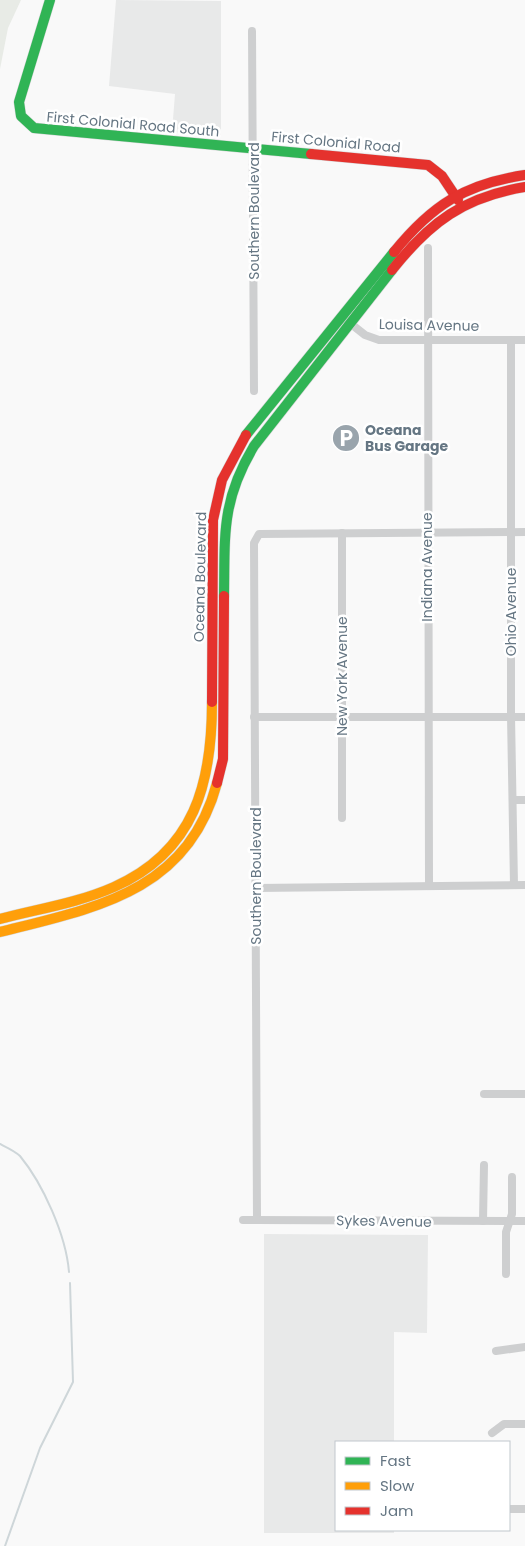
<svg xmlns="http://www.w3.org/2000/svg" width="525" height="1546" font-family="Poppins,sans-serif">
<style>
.built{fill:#e8e9e9}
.green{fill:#e8ebe6}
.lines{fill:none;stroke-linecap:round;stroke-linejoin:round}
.stream{stroke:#ced6d9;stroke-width:2}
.fast-casing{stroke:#d5d6d7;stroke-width:11}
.slow-casing{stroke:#d5d6d7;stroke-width:11}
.jam-casing{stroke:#d5d6d7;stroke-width:11}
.street{stroke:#cecfd0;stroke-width:8}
.fast{stroke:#30b455;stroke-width:10}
.slow{stroke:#ff9f0a;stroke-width:10}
.jam{stroke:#e5322d;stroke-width:10}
.labels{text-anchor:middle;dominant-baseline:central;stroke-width:5;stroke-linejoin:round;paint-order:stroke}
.street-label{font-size:14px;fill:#657683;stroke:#fff}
.poi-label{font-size:14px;font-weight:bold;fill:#657683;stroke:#fff;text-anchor:start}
</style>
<rect width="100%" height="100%" fill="#f9f9f9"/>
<g class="built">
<path d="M116,0L221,1V135L172,132L175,94L109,86Z"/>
<path d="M264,1234L428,1235L427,1333L394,1332V1442H336V1530H394V1533H264Z"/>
</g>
<path class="green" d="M0,0H21L8,28L0,69Z"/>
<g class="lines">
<g class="stream">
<path d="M0,1144C6,1147 15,1151 20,1156C43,1184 66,1235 69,1272"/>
<path d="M5,1546L40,1448L73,1382L70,1283"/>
</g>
<defs>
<g id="fast">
<path d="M50,0L19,102L21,116L34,128L311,154"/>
<path d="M246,435L394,252"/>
<path d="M224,596C225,535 221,501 254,446L392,270"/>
</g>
<g id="slow">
<path d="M0,919C38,909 78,903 114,887C195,851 212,783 212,702"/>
<path d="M0,932C95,908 188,892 217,783"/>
</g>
<g id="jam">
<path d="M311,154L428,165L442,176L458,200"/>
<path d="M394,252C432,205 465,184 525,175"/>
<path d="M392,270C430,222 464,197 525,187"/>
<path d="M212,702L213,520L222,480L246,435"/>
<path d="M217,783L223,759L224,596"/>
</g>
</defs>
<use href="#fast" class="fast-casing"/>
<use href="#slow" class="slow-casing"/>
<use href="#jam" class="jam-casing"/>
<g class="street">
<path d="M252,31L254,391"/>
<path d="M428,248L429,886"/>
<path d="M341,316L365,335L379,340H525"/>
<path d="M511,340V716L514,885"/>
<path d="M342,533V818"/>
<path d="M254,717H525"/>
<path d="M513,800H525"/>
<path d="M256,888L525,885"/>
<path d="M484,1094H525"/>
<path d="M257,1219L254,543L259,534L525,532"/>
<path d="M243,1220L525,1221"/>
<path d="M483,1221L484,1165"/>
<path d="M506,1274V1232L512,1214V1177"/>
<path d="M496,1351L525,1347"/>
<path d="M492,1433L504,1424H525"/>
<path d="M509,1509H525"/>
</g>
<use href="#fast" class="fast"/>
<use href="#slow" class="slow"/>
<use href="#jam" class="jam"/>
</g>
<defs>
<symbol id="parking-disc" viewBox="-11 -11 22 22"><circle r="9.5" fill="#99a4ac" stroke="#fff"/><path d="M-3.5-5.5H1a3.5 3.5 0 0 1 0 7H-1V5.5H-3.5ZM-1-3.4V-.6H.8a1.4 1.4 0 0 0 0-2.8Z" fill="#fff"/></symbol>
</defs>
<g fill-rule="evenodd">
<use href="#parking-disc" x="330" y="422" width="32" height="32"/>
</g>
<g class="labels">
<g class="street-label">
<text transform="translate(133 124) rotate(5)">First Colonial Road South</text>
<text transform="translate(336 142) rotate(5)">First Colonial Road</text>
<text transform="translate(254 211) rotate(-90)">Southern Boulevard</text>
<text transform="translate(429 325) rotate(1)">Louisa Avenue</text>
<text transform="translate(427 567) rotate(-90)">Indiana Avenue</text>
<text transform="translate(200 577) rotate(-89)">Oceana Boulevard</text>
<text transform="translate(511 612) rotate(-90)">Ohio Avenue</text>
<text transform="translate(342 676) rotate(-90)">New York Avenue</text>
<text transform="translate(256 876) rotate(-90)">Southern Boulevard</text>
<text transform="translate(384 1221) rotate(1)">Sykes Avenue</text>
</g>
<g class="poi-label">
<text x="365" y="430">Oceana<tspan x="365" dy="16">Bus Garage</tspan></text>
</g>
</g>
<rect x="335" y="1441" width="175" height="90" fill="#ffffff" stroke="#c1c8cd"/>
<rect x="345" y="1457" width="25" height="8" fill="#30b455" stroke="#c1c8cd"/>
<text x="380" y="1466" font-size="15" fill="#657683">Fast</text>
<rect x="345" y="1482" width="25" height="8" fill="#ff9f0a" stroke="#c1c8cd"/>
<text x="380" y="1491" font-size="15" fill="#657683">Slow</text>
<rect x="345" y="1507" width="25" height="8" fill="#e5322d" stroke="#c1c8cd"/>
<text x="380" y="1516" font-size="15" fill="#657683">Jam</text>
</svg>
